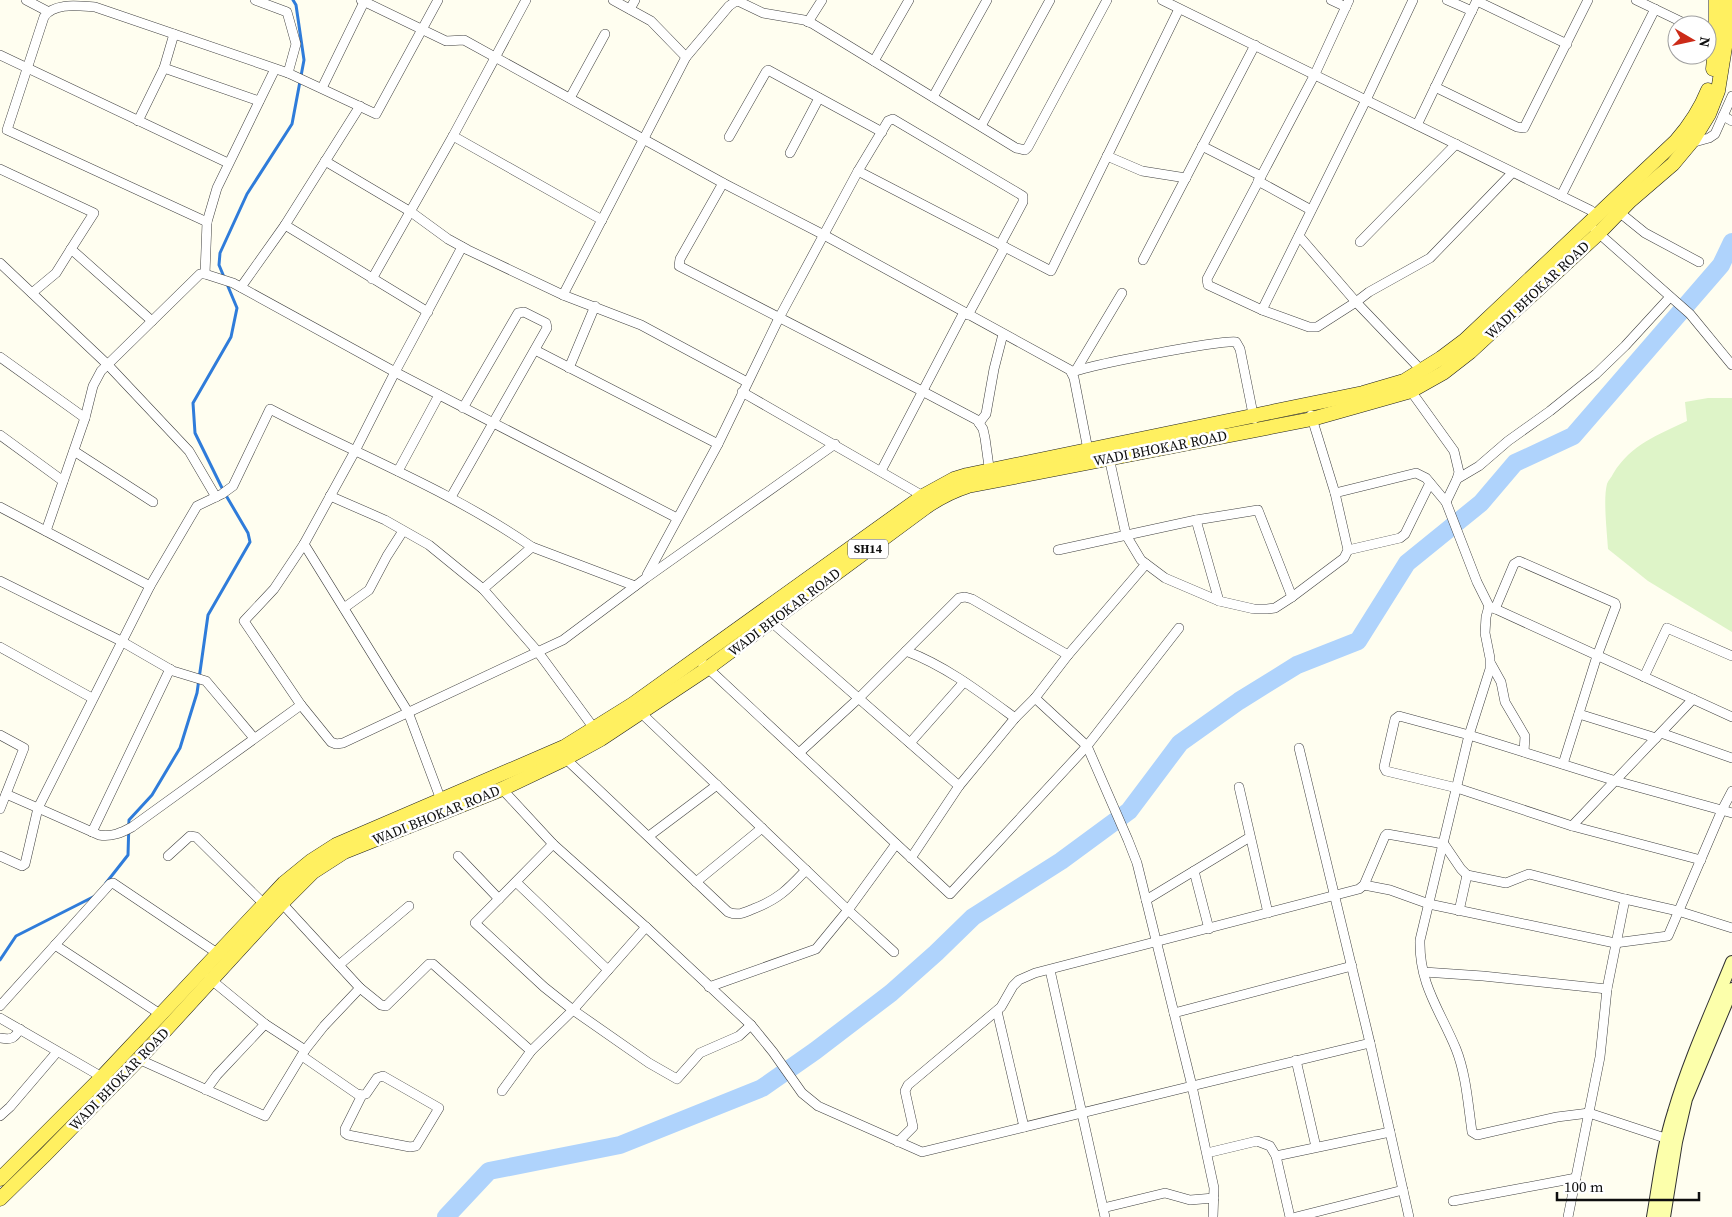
<svg xmlns="http://www.w3.org/2000/svg" width="1732" height="1217" font-family="'Source Serif 4',serif">
<style>
.pitch{fill:#def4c8}
.lines{fill:none;stroke-linecap:round;stroke-linejoin:round}
.stream{stroke:#2f7cda;stroke-width:3}
.river{stroke:#afd3fc;stroke-width:18}
.street-casing{stroke:#414141;stroke-width:10}
.secondary-casing{stroke:#303030;stroke-width:14}
.primary-casing{stroke:#1f1f1f;stroke-width:15}
.street{stroke:#fff;stroke-width:9}
.secondary{stroke:#fcffab;stroke-width:12}
.primary{stroke:#fff060;stroke-width:14}
.labels{text-anchor:middle;dominant-baseline:central;stroke-width:5;stroke-linejoin:round;paint-order:stroke}
.shield{fill:#fff;stroke:#565656;stroke-width:1}
.shield-label{font-size:12px;font-weight:bold;fill:#0e0e0e}
.street-label{font-size:14px;fill:#0e0e0e;stroke:#fff}
</style>
<rect width="100%" height="100%" fill="#fffef0"/>
<path class="pitch" d="M1708,398H1732V632L1648,581L1608,549C1607,532 1603,499 1607,484C1608,480 1612,477 1613,474C1631,444 1658,435 1687,421L1685,402Z"/>
<g class="lines">
<g class="stream">
<path d="M106,883L128,855L129,820L152,795L180,748L197,693L208,615L250,542L248,533L224,492L195,433L193,403L231,337L237,308L219,265L220,253L247,194L292,124L304,60L296,5L293,0"/>
<path d="M0,960L16,936L95,896"/>
</g>
<path class="river" d="M446,1217L489,1171L620,1145L762,1088L815,1051L891,993L936,953L973,917L1061,861L1129,811L1180,743L1239,701L1297,665L1358,641L1407,563L1481,503L1515,463L1573,436L1721,265L1732,242"/>
<defs>
<g id="street">
<path d="M26,0L47,11"/>
<path d="M255,0L287,12L296,44L288,73"/>
<path d="M361,0L446,41L464,40L723,183L824,235L1070,370L1074,378L1089,455"/>
<path d="M1162,0L1590,210L1597,215"/>
<path d="M1331,0L1346,7"/>
<path d="M1349,0L1315,74L1207,279L1208,285L1262,310L1309,327H1317L1356,302L1369,292L1430,258L1512,173"/>
<path d="M1447,0L1472,11"/>
<path d="M1636,0L1688,25"/>
<path d="M1477,1L1567,44"/>
<path d="M630,9L635,0"/>
<path d="M808,22L822,0"/>
<path d="M0,55L228,163"/>
<path d="M686,57L729,6L736,1L740,2L763,13L804,20L813,24L1016,148L1025,150L1028,147L1107,0"/>
<path d="M874,61L909,0"/>
<path d="M164,68L259,101"/>
<path d="M1435,87L1517,127L1524,128L1588,0"/>
<path d="M322,88L364,2"/>
<path d="M933,97L987,0"/>
<path d="M570,98L605,34"/>
<path d="M1723,116L1732,121"/>
<path d="M138,121L164,68L174,34"/>
<path d="M1417,125L1477,0"/>
<path d="M981,126L1050,0"/>
<path d="M453,136L602,220"/>
<path d="M729,137L766,72L768,70L882,132"/>
<path d="M1691,143L1709,138L1715,134L1732,96"/>
<path d="M1202,146L1261,176"/>
<path d="M790,153L819,98"/>
<path d="M1107,156L1142,171L1186,178"/>
<path d="M325,161L411,212L448,239L468,250L563,295L641,325L747,382"/>
<path d="M0,169L94,213L71,249L152,321"/>
<path d="M858,171L888,121L893,119L1023,196V202L1000,245"/>
<path d="M1258,181L1311,210"/>
<path d="M723,183L680,259L679,266L922,391L977,420L983,429L985,438L990,474"/>
<path d="M1561,196L1655,9"/>
<path d="M1619,212L1645,233L1699,262"/>
<path d="M207,222L7,130L44,17C54,2 79,6 95,7L288,73L376,114L438,0"/>
<path d="M285,225L428,312"/>
<path d="M1595,230L1690,314L1732,365"/>
<path d="M1299,236L1356,302L1422,371"/>
<path d="M1360,242L1456,144"/>
<path d="M1143,260L1255,45"/>
<path d="M0,263L108,365L189,451L216,497"/>
<path d="M205,274L207,222L217,188L275,69"/>
<path d="M372,279L453,136L526,0"/>
<path d="M241,287L285,225L360,106"/>
<path d="M32,293L56,273L71,249"/>
<path d="M563,295L686,57L651,21L613,0"/>
<path d="M1262,310L1366,100L1413,0"/>
<path d="M968,315L1005,247"/>
<path d="M535,350L718,444"/>
<path d="M0,357L85,418"/>
<path d="M569,368L595,306"/>
<path d="M1076,370L1122,293"/>
<path d="M1072,373C1080,366 1223,340 1236,342L1240,349L1254,419"/>
<path d="M1408,387L1454,451L1459,472L1457,479L1446,502"/>
<path d="M742,392L923,496"/>
<path d="M979,423L986,414L994,369L1003,334"/>
<path d="M0,435L63,481"/>
<path d="M74,451L153,502"/>
<path d="M1108,453L1126,535L1141,560L1165,578L1219,601L1254,609H1267L1275,608L1292,597L1344,558L1348,550L1335,493L1311,415"/>
<path d="M398,471L439,395"/>
<path d="M881,471L964,312"/>
<path d="M1457,479L1479,466L1508,441L1550,411L1596,374L1625,346L1670,297"/>
<path d="M1335,493L1416,473L1426,478L1446,502L1477,582L1489,606L1732,717"/>
<path d="M330,496L385,520L429,545L483,589L538,652L596,731"/>
<path d="M451,497L547,328L546,323L524,312L518,313L463,408"/>
<path d="M0,507L150,586"/>
<path d="M1196,520L1219,601"/>
<path d="M46,531L85,418L93,386L101,371L200,274H205L233,283L395,372L462,247"/>
<path d="M532,547C450,490 358,455 270,409L233,486L222,494L197,506L150,586L38,808L99,835C112,837 121,833 132,827L301,705L331,742L336,744L343,743L563,640L646,578L835,444"/>
<path d="M1058,550L1196,520L1258,510L1292,597"/>
<path d="M1348,550L1400,538L1405,534L1430,483"/>
<path d="M647,575L718,444L779,318L858,171L1051,271L1179,9"/>
<path d="M0,581L121,641L173,671L206,681L254,738"/>
<path d="M483,589L532,547L635,586"/>
<path d="M1489,606L1486,617L1485,633L1490,658V669L1469,735L1420,940C1419,985 1440,1010 1456,1049C1466,1074 1468,1104 1472,1132L1477,1135L1557,1117L1589,1113L1671,1140"/>
<path d="M344,608L369,590L387,556L403,531"/>
<path d="M1495,609L1514,564L1519,561L1615,603L1616,606L1597,656L1563,764"/>
<path d="M768,619L959,786L1015,718L1035,698L1068,655L1146,564"/>
<path d="M0,647L92,698"/>
<path d="M906,651C946,666 981,693 1015,718"/>
<path d="M697,658L950,894L1087,746L1179,628"/>
<path d="M1491,664L1501,682L1505,702L1525,736L1524,752"/>
<path d="M1644,677L1667,628L1732,656"/>
<path d="M1035,698L1087,746L1128,840L1137,863L1192,1086L1370,1043L1409,1217"/>
<path d="M301,705L244,621L274,589L304,544"/>
<path d="M638,710L848,910L894,952"/>
<path d="M1579,714L1656,738"/>
<path d="M1661,733L1732,758"/>
<path d="M0,735L24,748L0,809"/>
<path d="M910,743L964,682"/>
<path d="M1299,748L1370,1043"/>
<path d="M799,753L859,698L959,598L965,597L972,599L1068,655"/>
<path d="M566,759L728,912C738,916 744,913 753,909C779,899 788,889 806,870"/>
<path d="M1239,787L1268,913"/>
<path d="M502,789L553,844L646,927L751,1025L773,1052L802,1093L818,1106L922,1152L1192,1086L1214,1188L1213,1217"/>
<path d="M441,800L408,712L304,544L355,451L395,372L677,518"/>
<path d="M1572,826L1693,699"/>
<path d="M92,832L170,669"/>
<path d="M649,836L717,785"/>
<path d="M553,844L475,923L544,987L573,1010L649,1063L677,1079L700,1053L739,1036L751,1025"/>
<path d="M0,856L22,866L25,864L38,808L6,794"/>
<path d="M168,856L190,836L196,837L264,904"/>
<path d="M458,856L499,899"/>
<path d="M911,858L959,786"/>
<path d="M1701,860L1572,826L1457,788L1386,771L1384,767L1395,719L1399,716L1469,735L1616,781L1732,813"/>
<path d="M1194,871L1209,929"/>
<path d="M516,882L608,970"/>
<path d="M696,882L762,828"/>
<path d="M1364,885L1390,890L1429,904L1615,943L1668,936L1722,810L1732,791"/>
<path d="M279,900L360,988L324,1026L305,1050"/>
<path d="M1146,900L1250,837"/>
<path d="M1459,911L1467,875"/>
<path d="M55,945L110,884L113,883L217,953"/>
<path d="M339,965L409,906"/>
<path d="M1050,970L1105,1217"/>
<path d="M1424,972L1483,976L1607,989"/>
<path d="M709,987L816,949L848,910L896,844"/>
<path d="M360,988L381,1005L386,1006L429,964H433L531,1051"/>
<path d="M0,1006L55,945L160,1014"/>
<path d="M997,1011L1024,1127"/>
<path d="M1174,1013L1352,966"/>
<path d="M0,1018L102,1077"/>
<path d="M0,1038C11,1040 14,1039 20,1029"/>
<path d="M302,1056L357,1094L362,1095"/>
<path d="M136,1058L265,1116L305,1050L265,1024L209,978"/>
<path d="M1296,1060L1316,1147"/>
<path d="M383,1076L439,1108L416,1146L410,1147L348,1135L345,1133V1129L362,1095L366,1094L377,1078Z"/>
<path d="M206,1090L217,1075L265,1024"/>
<path d="M502,1091L531,1051L573,1010L646,927"/>
<path d="M0,1116L10,1107L57,1052"/>
<path d="M898,1142L913,1127L905,1091L908,1085L1001,1007L1013,986L1019,980L1035,973L1359,889L1364,885L1385,836L1387,834L1444,844L1461,869L1467,875L1506,883L1529,874L1625,899L1678,911L1732,928"/>
<path d="M1207,1153L1257,1141L1270,1146L1276,1156L1290,1217"/>
<path d="M1276,1156L1390,1132"/>
<path d="M1453,1201L1576,1178"/>
<path d="M1103,1208L1165,1193L1190,1200L1214,1198"/>
<path d="M1296,1217L1403,1190"/>
<path d="M1568,1217L1600,1057L1607,989L1625,899"/>
</g>
<g id="secondary">
<path d="M1653,1217C1659,1182 1663,1146 1674,1112C1689,1061 1712,1011 1732,962"/>
<path d="M1664,1217L1676,1142L1686,1099L1732,989"/>
</g>
<g id="primary">
<path d="M1713,69L1716,38V0"/>
<path d="M0,1179L102,1077L284,883L311,861L336,845L564,747L633,704L923,496L954,479L967,475L1363,393L1404,381L1441,358L1465,340L1676,141C1690,125 1700,110 1708,90"/>
<path d="M0,1199L45,1155L139,1059L282,903L313,872L344,852L502,789L561,761L601,739L708,668L926,507C939,498 952,491 968,486L1312,419L1411,391L1443,373L1470,352L1599,233L1630,201L1673,164L1693,140L1709,114L1718,91L1726,41L1727,0"/>
</g>
</defs>
<use href="#street" class="street-casing"/>
<use href="#secondary" class="secondary-casing"/>
<use href="#primary" class="primary-casing"/>
<use href="#street" class="street"/>
<use href="#secondary" class="secondary"/>
<use href="#primary" class="primary"/>
</g>
<g class="labels">
<rect class="shield" x="848" y="539.5" width="40" height="19" rx="4"/>
<g class="shield-label">
<text x="868" y="549">SH14</text>
</g>
<g class="street-label">
<text transform="translate(1537 290) rotate(-43)">WADI BHOKAR ROAD</text>
<text transform="translate(1160 448) rotate(-11)">WADI BHOKAR ROAD</text>
<text transform="translate(784 612) rotate(-37)">WADI BHOKAR ROAD</text>
<text transform="translate(436 815) rotate(-22)">WADI BHOKAR ROAD</text>
<text transform="translate(119 1079) rotate(-46)">WADI BHOKAR ROAD</text>
</g>
</g>
<g transform="translate(1692 40) rotate(99)"><circle r="24" fill="#ffffff" stroke="#9f9f9f"/>
<path d="M0-4L9 19L0 12L-9 19Z" fill="#cc2b18"/>
<text y="-8" font-size="14" font-weight="bold" text-anchor="middle" fill="#0e0e0e">N</text>
</g>
<path d="M1557 1192v8h142v-8" fill="none" stroke="#0e0e0e" stroke-width="2.5"/>
<text x="1564" y="1192" font-size="15" fill="#0e0e0e" stroke="#ffffff" stroke-width="4" paint-order="stroke">100 m</text>
</svg>
